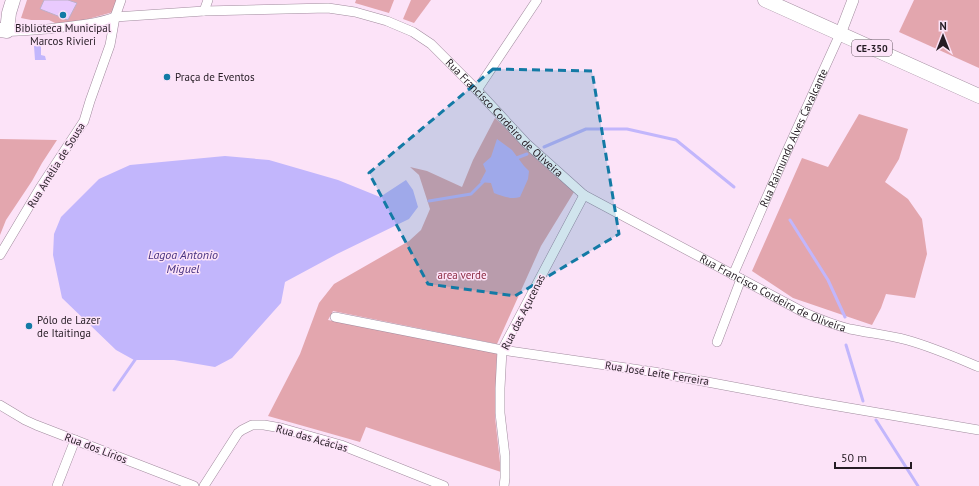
<svg xmlns="http://www.w3.org/2000/svg" width="979" height="486" font-family="'PT Sans',sans-serif">
<style>
.green{fill:#e3a6ae}
.water{fill:#c2b6fc}
.lines{fill:none;stroke-linecap:round;stroke-linejoin:round}
.stream{stroke:#c2b6fc;stroke-width:3}
.building{fill:#e9cafe;stroke:#beafc8}
.minor-casing{stroke:#a18b9e;stroke-width:10}
.tertiary-casing{stroke:#a18b9e;stroke-width:12}
.primary-casing{stroke:#a18b9e;stroke-width:15}
.minor{stroke:#fff;stroke-width:9}
.tertiary{stroke:#fff;stroke-width:11}
.primary{stroke:#fff;stroke-width:14}
.marked{fill:#137aa5;fill-opacity:0.2;stroke:#137aa5;stroke-width:3;stroke-dasharray:8 5;stroke-linejoin:round}
.poi-dot{fill:#137aa5;stroke:#fce3f8;stroke-width:1.5}
.labels{text-anchor:middle;dominant-baseline:central;stroke-width:3;stroke-linejoin:round;paint-order:stroke}
.shield{fill:#fce3f8;stroke:#665864;stroke-width:1}
.shield-label{font-size:10px;font-weight:bold;fill:#251c24}
.poi-label{font-size:11px;fill:#251c24;stroke:#fce3f8;text-anchor:start}
.street-label{font-size:11px;fill:#251c24;stroke:#fce3f8}
.park-label{font-size:11px;fill:#8d2e44;stroke:#fce3f8}
.water-label{font-size:12px;font-style:italic;fill:#473281;stroke:#fce3f8}
</style>
<rect width="100%" height="100%" fill="#fce3f8"/>
<g class="green">
<path d="M27,0H117L113,12L81,21L59,25L49,20H31L21,18Z"/>
<path d="M356,0H394L389,13L355,3Z"/>
<path d="M411,0H431L414,23L403,19Z"/>
<path d="M914,0H979V68L899,32Z"/>
<path d="M859,114L908,129L899,159L885,182L908,199L922,219L927,254L915,298L886,294L881,308L872,325L793,298L752,271L802,158L828,167Z"/>
<path d="M495,118L574,192L541,246L497,344L333,311L328,320L497,353L495,417L501,472L366,427L360,442L268,416L300,354L319,303L334,284L409,241L421,230L430,209L419,175L410,167L427,171L462,187L473,160Z"/>
<path d="M0,139L57,140L42,163L32,181L6,220L0,235Z"/>
</g>
<g class="water">
<path d="M34,46H41V55L45,56L46,60H35Z"/>
<path d="M497,139L512,150L524,166L529,171L528,179L520,197C511,200 502,196 494,193L491,183L480,182L486,171L483,164L491,157Z"/>
<path d="M225,156L269,160L338,180L380,197L406,180L413,190L418,207L409,219L337,254L285,282L281,303L232,358L215,367L174,360H134L116,350L62,298L53,255L54,234L61,217L99,179L130,165Z"/>
</g>
<g class="lines">
<g class="stream">
<path d="M544,147L586,129H627L676,140L734,187"/>
<path d="M514,159L527,154"/>
<path d="M429,201L471,194L486,179"/>
<path d="M790,220L828,280L845,317"/>
<path d="M846,345L863,401"/>
<path d="M114,390L137,357"/>
<path d="M876,420L918,486"/>
</g>
</g>
<path class="building" d="M44,0H68L77,3L68,20L40,9Z"/>
<g class="lines">
<defs>
<g id="minor">
<path d="M204,11L208,0"/>
<path id="s1" d="M7,31C21,32 34,30 47,29C70,26 93,25 115,17L204,11L328,8L355,12L387,21L413,32L431,44L477,90L526,143L584,195L803,312C819,319 834,325 850,329C869,333 888,335 907,340C932,347 955,357 979,367"/>
<path d="M477,90L537,0"/>
<path d="M0,255L40,188L84,121L90,101L110,45L115,17L121,0"/>
<path id="s2" d="M733,275L786,153L840,34"/>
<path d="M335,317L502,350L654,372L814,402L979,430"/>
<path d="M717,342L741,279"/>
<path d="M0,405L25,420L36,425L194,486"/>
<path d="M57,486L75,440"/>
<path d="M204,486L238,433L242,430L252,425H264L281,428L341,445L444,486"/>
<path d="M504,486L505,478V456L500,413V388L502,350L584,195"/>
</g>
<path id="tertiary" d="M840,34L853,0"/>
<g id="primary">
<path d="M765,0L979,96"/>
<path d="M0,30L7,31L9,13L13,0"/>
</g>
</defs>
<use href="#minor" class="minor-casing"/>
<use href="#tertiary" class="tertiary-casing"/>
<use href="#primary" class="primary-casing"/>
<use href="#minor" class="minor"/>
<use href="#tertiary" class="tertiary"/>
<use href="#primary" class="primary"/>
</g>
<path class="marked" d="M493,69L592,71L619,234L515,296L428,284L369,173Z"/>
<g class="poi-dot">
<circle cx="63" cy="15" r="4"/>
<circle cx="167" cy="77" r="4"/>
<circle cx="29" cy="326" r="4"/>
</g>
<g class="labels">
<rect class="shield" x="852" y="40" width="40" height="16" rx="3"/>
<g class="shield-label">
<text x="872" y="48">CE-350</text>
</g>
<g class="poi-label">
<text x="63" y="28" text-anchor="middle">Biblioteca Municipal<tspan x="63" dy="13">Marcos Rivieri</tspan></text>
<text x="175" y="77">Praça de Eventos</text>
<text x="37" y="320">Pólo de Lazer<tspan x="37" dy="13">de Itaitinga</tspan></text>
</g>
<g class="street-label">
<text stroke="none"><textPath href="#s1" startOffset="537">Rua Francisco Cordeiro de Oliveira</textPath></text>
<text stroke="none"><textPath href="#s2" startOffset="150">Rua Raimundo Alves Cavalcante</textPath></text>
<text transform="translate(56 165) rotate(-58)">Rua Amélia de Sousa</text>
<text stroke="none"><textPath href="#s1" startOffset="861">Rua Francisco Cordeiro de Oliveira</textPath></text>
<text transform="translate(523 312) rotate(-63)">Rua das Açucenas</text>
<text transform="translate(657 373) rotate(9)">Rua José Leite Ferreira</text>
<text transform="translate(312 438) rotate(16)">Rua das Acácias</text>
<text transform="translate(96 448) rotate(21)">Rua dos Lírios</text>
</g>
<g class="park-label">
<text x="462" y="275">area verde</text>
</g>
<g class="water-label">
<text x="183" y="254">Lagoa Antonio<tspan x="183" dy="14">Miguel</tspan></text>
</g>
</g>
<g transform="translate(943 36)" stroke="#fce3f8" stroke-width="3" paint-order="stroke">
<path d="M0-3L7 15L0 10L-7 15Z" fill="#251c24"/>
<text y="-6" font-size="11" font-weight="bold" text-anchor="middle" fill="#251c24">N</text>
</g>
<path d="M835 462v6h76v-6" fill="none" stroke="#251c24" stroke-width="2"/>
<text x="841" y="462" font-size="12" fill="#251c24" stroke="#fce3f8" stroke-width="3" paint-order="stroke">50 m</text>
</svg>
